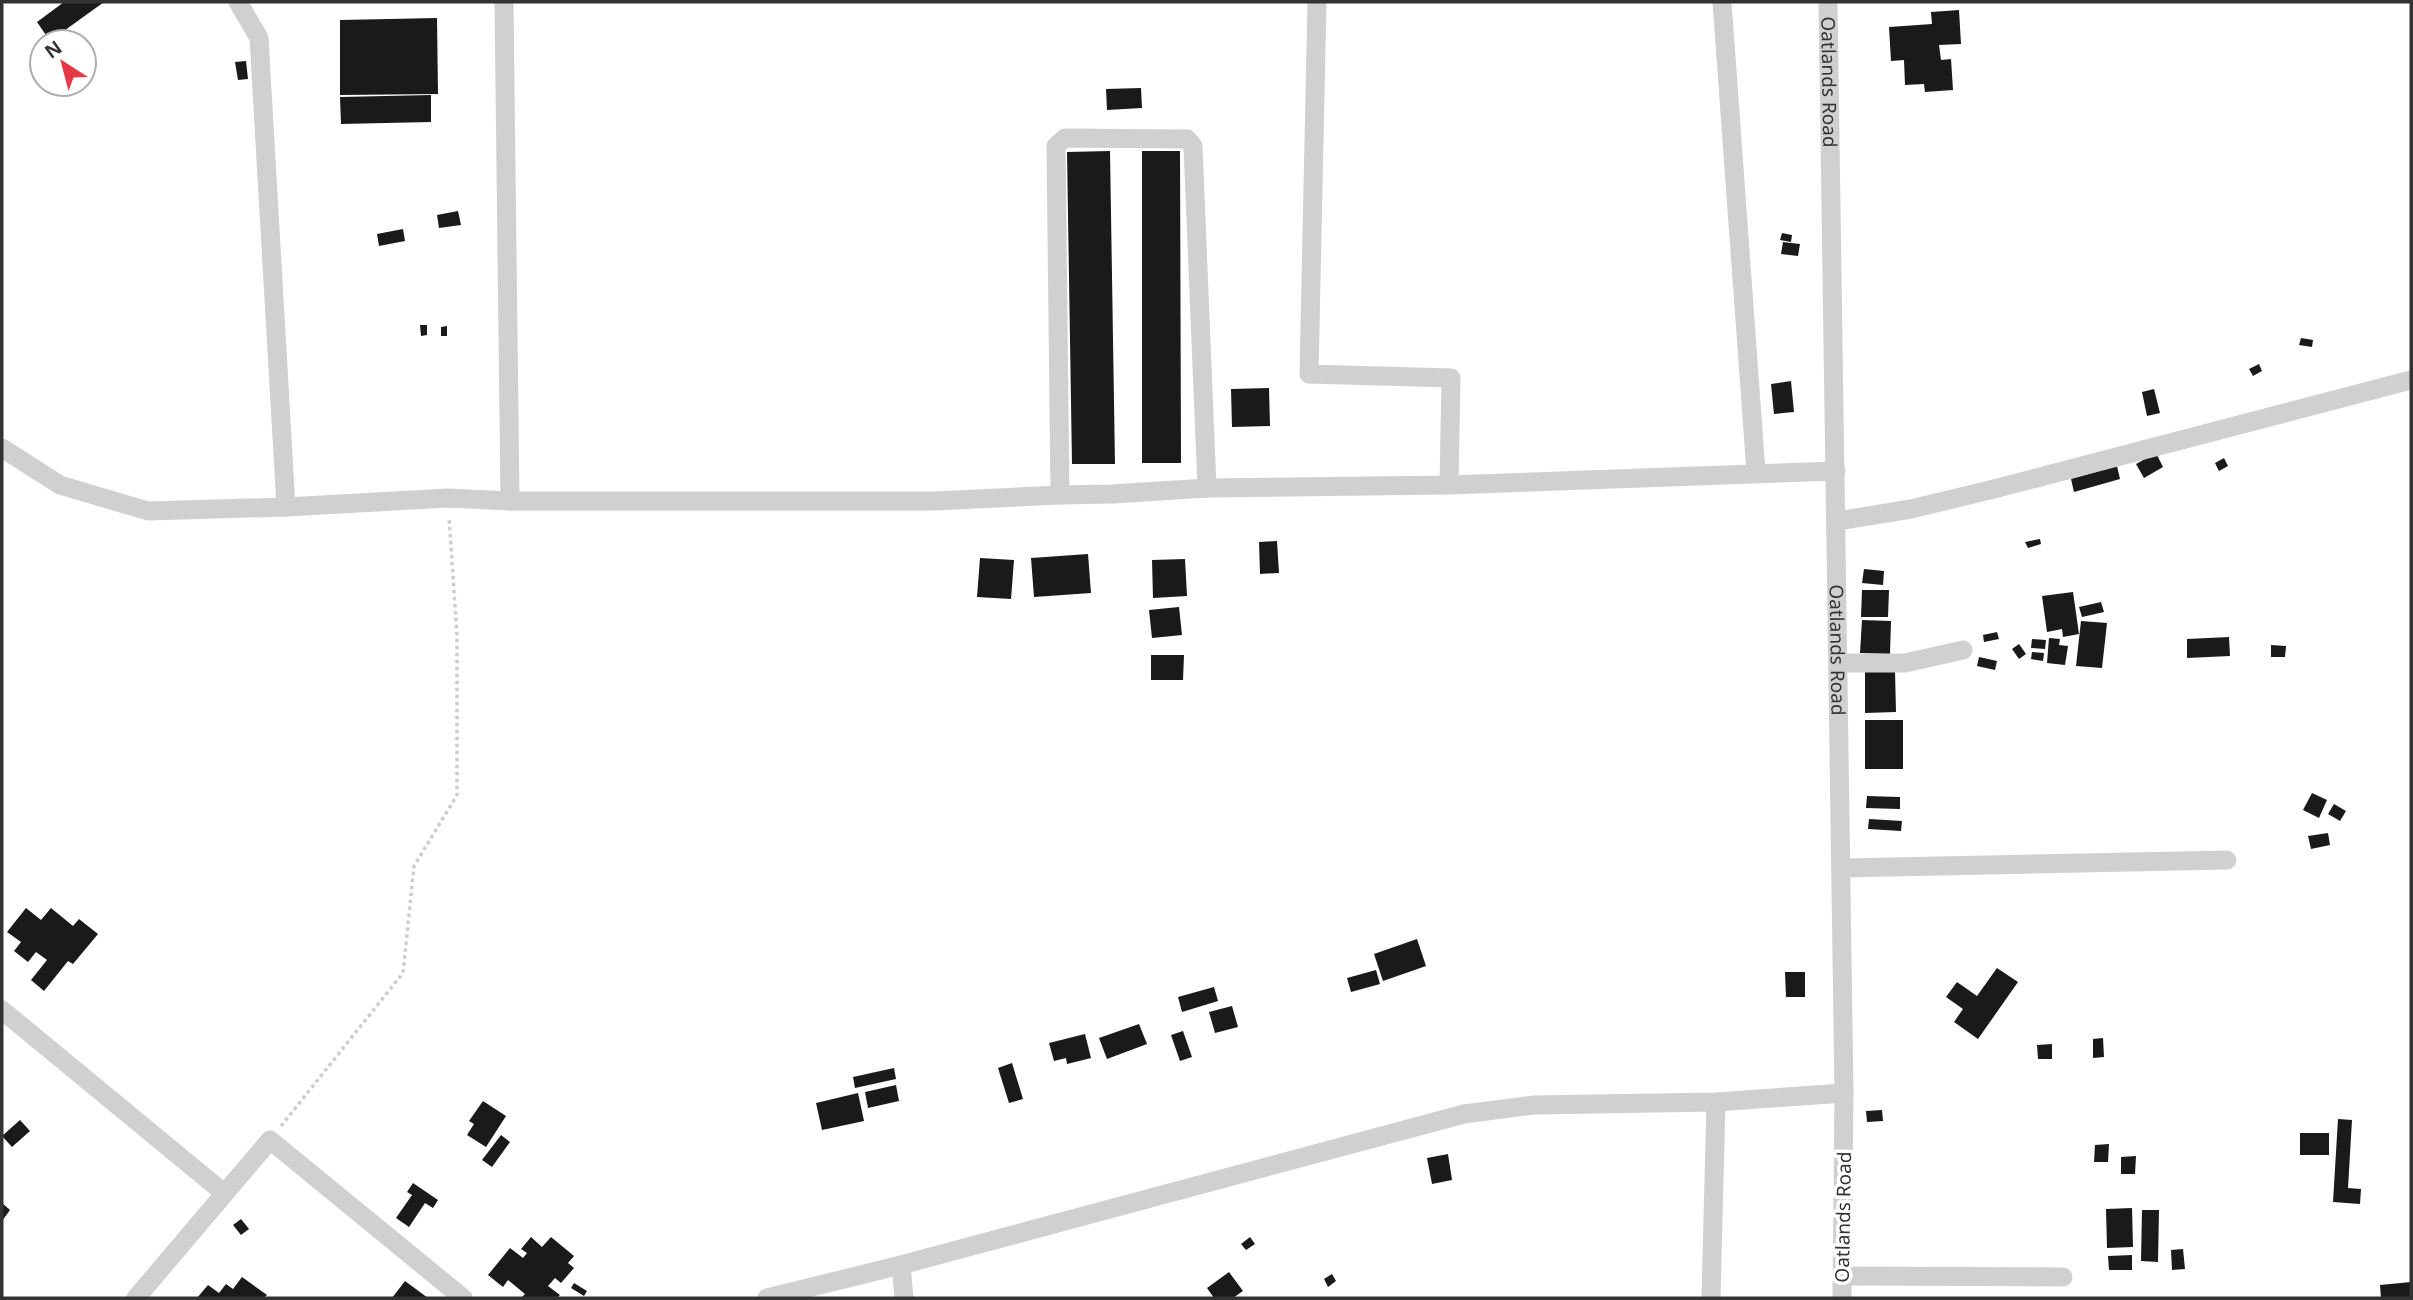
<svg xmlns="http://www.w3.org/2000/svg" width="2413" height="1300" font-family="'Noto Sans',sans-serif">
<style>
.building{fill:#1a1a1a}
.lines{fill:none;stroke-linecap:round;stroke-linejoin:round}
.path{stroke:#cdcdcd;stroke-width:3.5;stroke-dasharray:3.5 3.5;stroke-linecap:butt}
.minor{stroke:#d0d0d0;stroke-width:19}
.labels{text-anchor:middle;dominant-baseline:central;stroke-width:7;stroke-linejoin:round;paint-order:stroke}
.street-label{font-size:19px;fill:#333;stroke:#fff}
</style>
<rect width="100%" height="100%" fill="#fff"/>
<g class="building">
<path d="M64,2H104L50,41L37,22Z"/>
<path d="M1959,10L1961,44L1939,45L1941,60L1951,59L1953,90L1925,92L1924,84L1905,85L1904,60L1891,61L1889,27L1932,24L1931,12Z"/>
<path d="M437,18L438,94L340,95V20Z"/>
<path d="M246,61L248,79L238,80L235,62Z"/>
<path d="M1141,88L1142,108L1107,110L1106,89Z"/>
<path d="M431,95V122L341,124L340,97Z"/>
<path d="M1110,151L1115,464H1072L1067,152Z"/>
<path d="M1142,151H1180L1181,463H1142Z"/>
<path d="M458,211L461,225L439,228L437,215Z"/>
<path d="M403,229L405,241L379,246L377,234Z"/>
<path d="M1782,233L1792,235L1791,242L1780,240Z"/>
<path d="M1783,242L1800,244L1798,256L1781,254Z"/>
<path d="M420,325H427V335L421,336Z"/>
<path d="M447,326V336H441V327Z"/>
<path d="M2301,338L2313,340L2312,347L2299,345Z"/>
<path d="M2259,364L2262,371L2253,376L2249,369Z"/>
<path d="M1791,381L1794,412L1774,414L1771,384Z"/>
<path d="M1269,388L1270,426L1232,427L1231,389Z"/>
<path d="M2154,389L2160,413L2147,416L2142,392Z"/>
<path d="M2156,453L2163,467L2144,478L2136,464Z"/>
<path d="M2224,458L2228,466L2219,471L2215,463Z"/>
<path d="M2117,466L2120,479L2074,492L2071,479Z"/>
<path d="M2040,539L2041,544L2028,548L2025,542Z"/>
<path d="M1277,541L1279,573L1260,574L1259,542Z"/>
<path d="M1088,554L1091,593L1034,597L1031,558Z"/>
<path d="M980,558L1014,560L1011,599L977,597Z"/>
<path d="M1185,559L1187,596L1153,598L1152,560Z"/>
<path d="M1864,569L1884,571L1883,585L1862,583Z"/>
<path d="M1862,590H1889L1888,617H1861Z"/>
<path d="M2073,592L2079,634L2063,637L2062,629L2047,632L2042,596Z"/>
<path d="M2101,602L2104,612L2082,617L2079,607Z"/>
<path d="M1179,607L1182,635L1152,638L1149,610Z"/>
<path d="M1862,620L1891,621L1890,654L1860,653Z"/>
<path d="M2081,621L2107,623L2102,668L2076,666Z"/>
<path d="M1997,632L1999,639L1984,642L1983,635Z"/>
<path d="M2229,637L2230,656L2187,658V639Z"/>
<path d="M2049,638L2060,639L2059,645L2068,646L2065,665L2047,663Z"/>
<path d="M2032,639L2046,640L2045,649L2031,648Z"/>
<path d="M2019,644L2026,654L2019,659L2012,649Z"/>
<path d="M2271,645L2286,646L2285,657H2271Z"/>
<path d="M2032,652L2044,653L2043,661L2031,659Z"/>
<path d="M1151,655H1184L1183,680H1151Z"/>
<path d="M1979,657L1997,661L1995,670L1977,666Z"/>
<path d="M1895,671L1896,712L1865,713V672Z"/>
<rect x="1865" y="720" width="38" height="49"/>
<path d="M2312,793L2327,800L2319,818L2303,810Z"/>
<path d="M1867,796L1900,797V809L1866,808Z"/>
<path d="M2334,804L2346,811L2340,821L2328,814Z"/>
<path d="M1869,819L1902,821L1901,831L1868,829Z"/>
<path d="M2328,833L2330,845L2311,849L2308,836Z"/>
<path d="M26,908L41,920L51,908L73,926L79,919L98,934L73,964L68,961L44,991L31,980L47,960L36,952L28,962L14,951L21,942L7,932Z"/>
<path d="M1417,939L1426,966L1383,981L1374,954Z"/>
<path d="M1997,968L2018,982L1978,1039L1954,1022L1963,1009L1946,997L1957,982L1977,996Z"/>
<path d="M1376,970L1380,984L1351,992L1347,978Z"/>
<path d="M1785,972H1805V997H1786Z"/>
<path d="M1214,987L1218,1001L1182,1012L1178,997Z"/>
<path d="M1232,1006L1238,1027L1215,1033L1209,1012Z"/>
<path d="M1139,1024L1147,1044L1107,1059L1099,1038Z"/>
<path d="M1183,1031L1192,1057L1180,1061L1171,1035Z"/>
<path d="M1085,1034L1091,1058L1067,1064L1066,1058L1054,1061L1049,1043Z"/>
<path d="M2103,1038L2104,1057L2093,1058V1039Z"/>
<path d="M2052,1044V1059H2038L2037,1045Z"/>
<path d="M1012,1063L1023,1099L1009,1103L998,1068Z"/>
<path d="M894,1068L896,1079L855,1088L853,1077Z"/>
<path d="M896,1085L899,1101L868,1108L865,1092Z"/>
<path d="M858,1093L864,1121L822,1130L816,1103Z"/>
<path d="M483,1101L506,1116L486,1147L467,1135L474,1124L469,1121Z"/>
<path d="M1882,1110L1883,1121L1867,1122L1866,1111Z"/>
<path d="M2338,1119L2352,1120L2348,1188L2361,1189L2360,1204L2333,1202Z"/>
<path d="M20,1120L30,1131L12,1147L2,1136Z"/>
<rect x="2300" y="1133" width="29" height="22"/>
<path d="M501,1135L510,1142L492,1167L482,1160Z"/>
<path d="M2109,1144L2108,1162H2094L2095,1145Z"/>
<path d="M1448,1154L1452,1180L1432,1184L1427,1158Z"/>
<path d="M2136,1156L2135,1174H2121V1157Z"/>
<path d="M413,1183L438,1200L433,1208L425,1203L409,1227L396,1218L412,1195L407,1192Z"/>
<path d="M2,1203L10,1210L2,1221Z"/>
<path d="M2132,1208L2133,1247L2107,1248L2106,1209Z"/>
<path d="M2142,1210H2159L2158,1262L2141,1261Z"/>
<path d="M241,1219L249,1229L241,1235L233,1225Z"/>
<path d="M531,1237L542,1247L551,1237L574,1256L568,1263L574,1268L561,1283L555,1278L548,1286L560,1295L557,1298H521L525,1294L508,1280L503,1287L488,1275L510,1248L523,1258L527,1253L521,1249Z"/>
<path d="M1250,1237L1255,1244L1246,1250L1241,1244Z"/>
<path d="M2183,1249L2185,1269L2172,1270L2171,1250Z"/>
<path d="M2132,1255V1270H2109L2108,1256Z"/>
<path d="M1229,1272L1243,1291L1233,1298H1214L1207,1288Z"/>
<path d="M1332,1274L1336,1281L1328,1287L1324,1279Z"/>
<path d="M242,1277L267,1295L264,1298H197L208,1285L219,1293L226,1284L233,1289Z"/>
<path d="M405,1281L428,1298H392Z"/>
<path d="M2411,1282V1298H2381L2380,1285Z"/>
<path d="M574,1283L587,1291L584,1296L571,1288Z"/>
</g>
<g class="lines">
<path class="path" d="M281,1126L403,973L414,866L457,795V636L449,517"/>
<g class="minor">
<path d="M238,2L259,38L286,507"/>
<path d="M504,2L510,501"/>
<path d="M1317,2L1309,374L1451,378L1449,485"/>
<path d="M1722,2L1756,472"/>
<path id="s1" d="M1828,2L1844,1093L1842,1298"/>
<path d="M2,448L60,485L148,511L286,507L448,498L510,501H935L1060,495L1112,494L1207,488L1449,485L1836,471"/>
<path d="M1060,495L1056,146L1065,138L1187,139L1193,146L1207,488"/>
<path d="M1837,521L1911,509L1994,489L2411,380"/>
<path d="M1839,663H1905L1963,650"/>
<path d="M1841,868L2227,860"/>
<path d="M2,1010L224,1193"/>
<path d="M901,1265L904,1298"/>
<path d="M1842,1276L2063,1277"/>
<path d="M136,1298L270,1140L463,1298"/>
<path d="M767,1298L901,1265L1464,1114L1534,1105L1716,1102L1844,1093"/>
<path d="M1711,1298L1716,1102"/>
</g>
</g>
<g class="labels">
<g class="street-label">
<text stroke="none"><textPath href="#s1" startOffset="80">Oatlands Road</textPath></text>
<text stroke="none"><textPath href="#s1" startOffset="648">Oatlands Road</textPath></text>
<text transform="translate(1843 1217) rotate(-89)">Oatlands Road</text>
</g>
</g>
<rect width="2413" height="1300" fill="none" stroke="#333333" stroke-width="7"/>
<g transform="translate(63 63) rotate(324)"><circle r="33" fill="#ffffff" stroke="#adadad" stroke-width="2"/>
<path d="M0-5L12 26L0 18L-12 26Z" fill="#e63946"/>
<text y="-10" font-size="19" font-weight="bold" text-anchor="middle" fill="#333333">N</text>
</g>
</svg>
